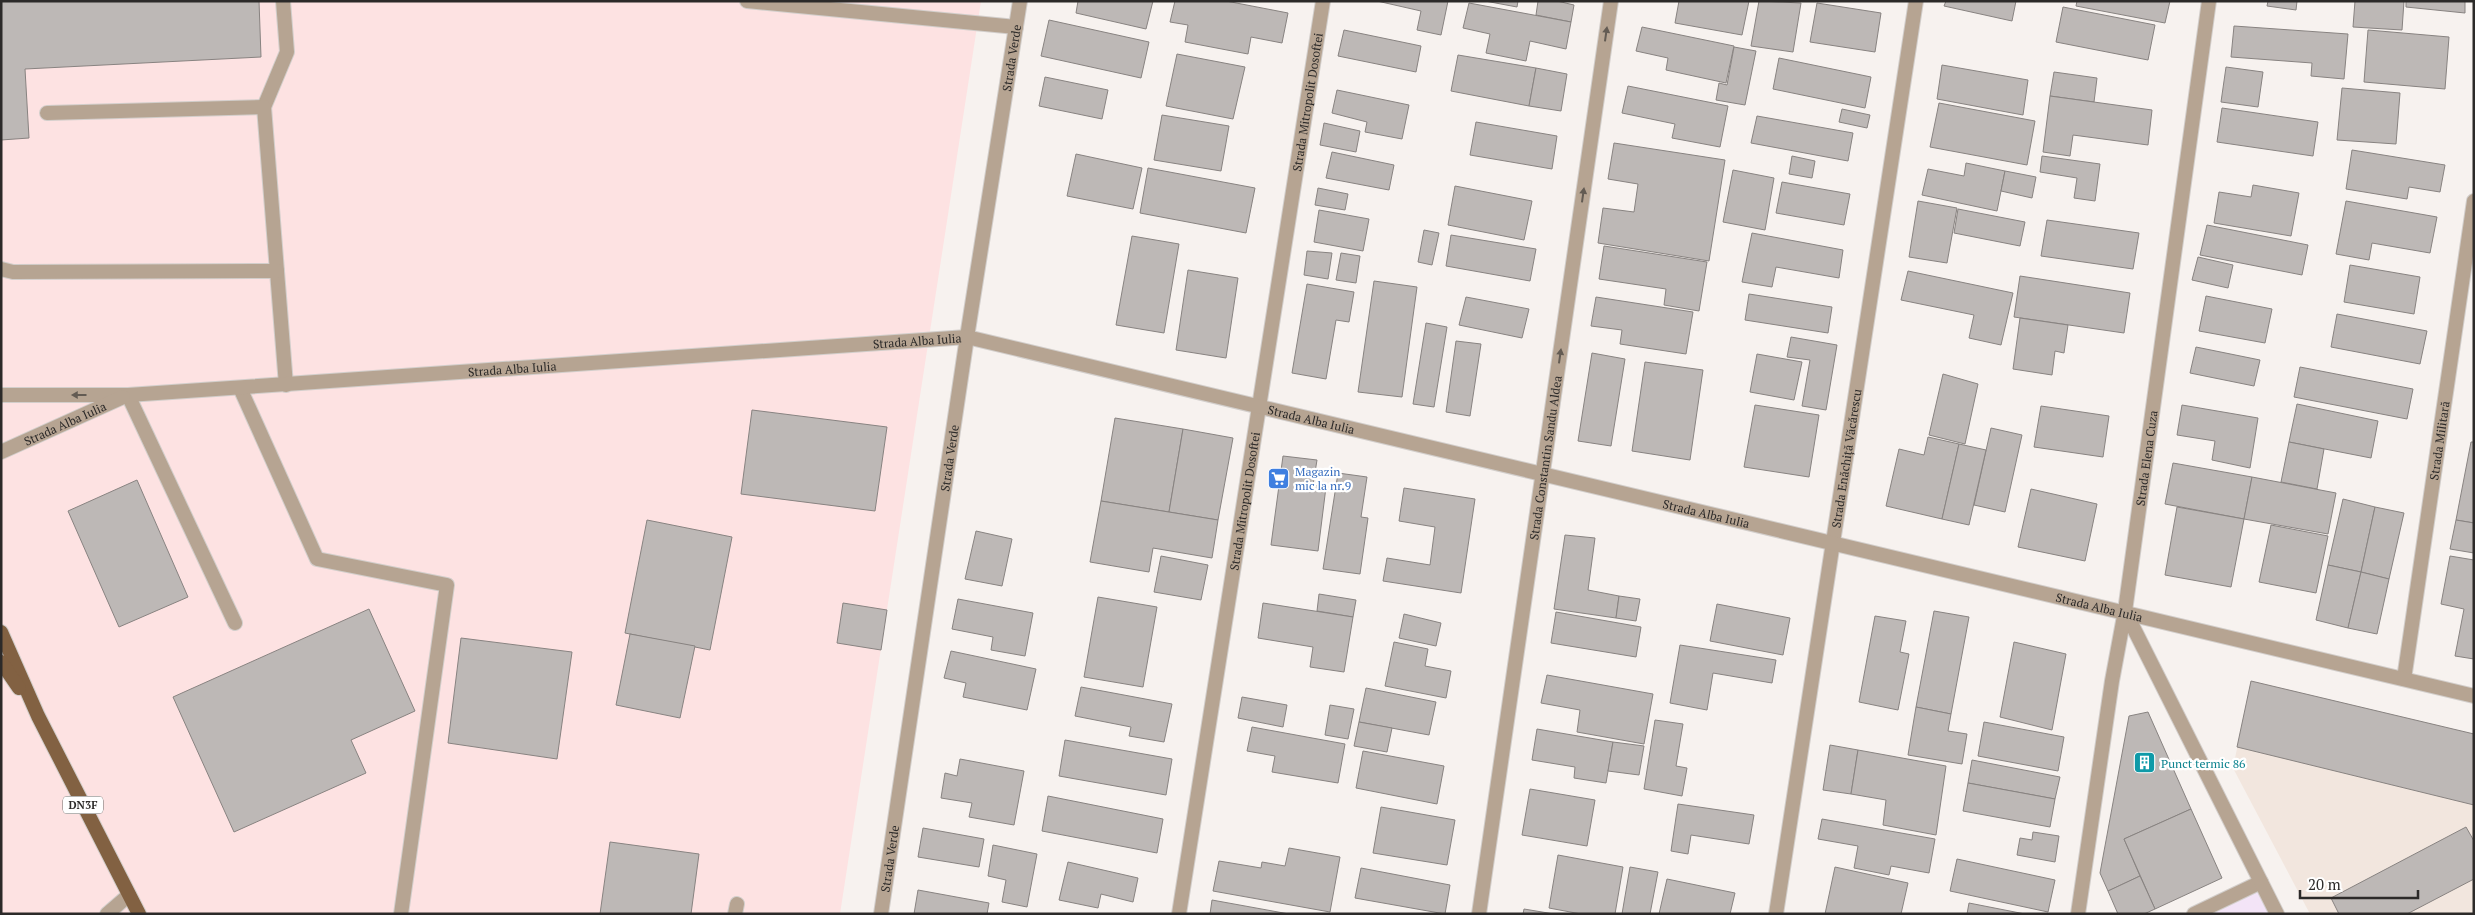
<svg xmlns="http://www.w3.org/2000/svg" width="2475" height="915" font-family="'PT Serif',serif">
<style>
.commercial{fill:#f3e4f7}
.industrial{fill:#fde2e2}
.built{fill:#f2e6de}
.building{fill:#bdb8b6;stroke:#888381}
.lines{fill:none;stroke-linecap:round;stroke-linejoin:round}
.service-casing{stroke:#d2cecb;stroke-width:16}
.minor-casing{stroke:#d2cecb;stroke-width:16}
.tertiary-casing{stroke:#d2cecb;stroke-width:16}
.primary-casing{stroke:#d2cecb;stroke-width:16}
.service{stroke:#b6a492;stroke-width:14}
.minor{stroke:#b6a492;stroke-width:14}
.tertiary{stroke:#b6a492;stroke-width:14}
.primary{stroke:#826142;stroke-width:14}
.oneway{fill:#635b53}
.labels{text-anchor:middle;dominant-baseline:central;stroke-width:4.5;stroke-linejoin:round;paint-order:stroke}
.shield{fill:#fff;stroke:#6b6a69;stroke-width:1}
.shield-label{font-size:11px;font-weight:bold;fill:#2c2a29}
.street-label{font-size:12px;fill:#2c2a29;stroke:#fff}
.shop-label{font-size:12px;fill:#366cbe;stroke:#fff;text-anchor:start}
.culture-label{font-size:12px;fill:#0d838f;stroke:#fff;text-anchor:start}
</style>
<rect width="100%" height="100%" fill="#f7f2ef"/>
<path class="commercial" d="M2262,890L2273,914H2212Z"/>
<path class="industrial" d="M1,1H981L840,914H1Z"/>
<path class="built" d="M2251,681L2474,734V914H2310L2233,768Z"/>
<g class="building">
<path d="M1,1H259L261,57L25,69L29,138L1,140Z"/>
<path d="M1078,1H1153L1146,29L1076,13Z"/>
<path d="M1175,1H1226L1288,13L1282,43L1251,37L1248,54L1185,42L1188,25L1170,22Z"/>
<path d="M1377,1H1448L1441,35L1417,30L1421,11Z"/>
<path d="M1485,1H1518L1517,7Z"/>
<path d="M1538,1H1557L1574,5L1571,22L1536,15Z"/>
<path d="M1679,1H1749L1742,35L1675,23Z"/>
<path d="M1759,1L1801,3L1793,52L1751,46Z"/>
<path d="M1946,1H2016L2012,21L1944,6Z"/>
<path d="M2077,1H2170L2165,23L2076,6Z"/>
<path d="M2268,1H2297L2296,10L2267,6Z"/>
<path d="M2355,1H2404L2402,30L2353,27Z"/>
<path d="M2406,1H2465V13L2406,7Z"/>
<path d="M1469,3L1571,22L1566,49L1530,41L1526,61L1486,53L1490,34L1463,28Z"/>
<path d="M1817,3L1881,13L1875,52L1810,42Z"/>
<path d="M2063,7L2155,25L2148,60L2056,42Z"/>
<path d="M1049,20L1149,42L1141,78L1041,56Z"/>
<path d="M2234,26L2348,34L2344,79L2311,76L2312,63L2231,57Z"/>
<path d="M1642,27L1734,46L1726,83L1666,70L1668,58L1636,51Z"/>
<path d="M1344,30L1421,46L1416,72L1338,56Z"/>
<path d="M2368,30L2449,37L2445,89L2364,82Z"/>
<path d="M1734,47L1756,51L1745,105L1716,100L1719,83L1727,85Z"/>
<path d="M1177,54L1245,67L1233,119L1166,106Z"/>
<path d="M1458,55L1536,68L1529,106L1451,91Z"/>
<path d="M1779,58L1871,77L1865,108L1773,89Z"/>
<path d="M1942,65L2028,80L2023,115L1937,99Z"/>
<path d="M2226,67L2263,72L2258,107L2221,102Z"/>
<path d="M1536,68L1567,74L1561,111L1529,106Z"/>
<path d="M2054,72L2097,78L2094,102L2050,96Z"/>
<path d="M1045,77L1108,90L1102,119L1039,106Z"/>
<path d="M1628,86L1728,106L1720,147L1672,138L1675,124L1622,113Z"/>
<path d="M2342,88L2400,93L2396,144L2337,140Z"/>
<path d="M1337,90L1409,105L1402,139L1365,132L1367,122L1332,113Z"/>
<path d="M2050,96L2152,110L2148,145L2073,135L2070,156L2043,152Z"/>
<path d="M1939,103L2035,121L2027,165L1930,147Z"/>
<path d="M2222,108L2318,122L2313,156L2217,142Z"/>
<path d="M1842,109L1870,115L1867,128L1839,122Z"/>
<path d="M1162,115L1229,126L1221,171L1154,160Z"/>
<path d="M1757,116L1853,133L1848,161L1751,143Z"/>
<path d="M1476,122L1557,136L1552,169L1470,155Z"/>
<path d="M1324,123L1360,131L1356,152L1320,145Z"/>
<path d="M1614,143L1725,160L1709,261L1598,243L1603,208L1634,212L1638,184L1608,179Z"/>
<path d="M2352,150L2445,165L2440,192L2409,187L2407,199L2346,189Z"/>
<path d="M1332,152L1394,165L1389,190L1326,178Z"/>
<path d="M1076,154L1142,168L1133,209L1067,196Z"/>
<path d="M1792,156L1815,161L1812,178L1789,174Z"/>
<path d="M2042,156L2100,164L2095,201L2074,198L2077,178L2040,172Z"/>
<path d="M1966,163L2005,171L1997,211L1922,195L1928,169L1964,176Z"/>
<path d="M1148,168L1255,188L1246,233L1140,213Z"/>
<path d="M1733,170L1774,178L1765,230L1723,222Z"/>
<path d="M2005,171L2036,177L2032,198L2001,191Z"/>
<path d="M1782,182L1850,194L1844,225L1776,213Z"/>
<path d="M2253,185L2299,193L2291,236L2214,223L2219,192L2251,197Z"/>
<path d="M1455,186L1532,201L1524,240L1448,225Z"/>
<path d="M1318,188L1348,194L1345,210L1315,205Z"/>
<path d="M1918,201L1957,208L1947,263L1909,257Z"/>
<path d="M2346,201L2437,217L2430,253L2372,243L2369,260L2336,254Z"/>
<path d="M1958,209L2025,222L2020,246L1954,233Z"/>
<path d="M1319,210L1369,219L1363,251L1314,242Z"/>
<path d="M2047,220L2139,233L2133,269L2041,256Z"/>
<path d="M2207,225L2308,245L2302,275L2200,255Z"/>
<path d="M1424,230L1439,233L1432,265L1418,262Z"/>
<path d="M1752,233L1843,250L1839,278L1776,267L1772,287L1742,282Z"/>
<path d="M1451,235L1536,249L1530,281L1446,266Z"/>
<path d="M1132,236L1179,244L1164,333L1116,325Z"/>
<path d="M1604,246L1707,262L1699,311L1664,305L1666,289L1599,279Z"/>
<path d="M1307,251L1332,253L1328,279L1304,275Z"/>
<path d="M1341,253L1360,256L1356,283L1336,280Z"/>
<path d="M2198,257L2233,265L2228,288L2192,280Z"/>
<path d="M2350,265L2420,277L2414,314L2344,302Z"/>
<path d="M1188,270L1238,278L1226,358L1176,350Z"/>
<path d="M1908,271L2013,293L2001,345L1969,338L1974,315L1901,300Z"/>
<path d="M2020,276L2130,293L2124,333L2014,317Z"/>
<path d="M1374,281L1417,287L1402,397L1358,392Z"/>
<path d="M1307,284L1354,292L1349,322L1336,320L1326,379L1292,373Z"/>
<path d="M1749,294L1832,307L1828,333L1745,320Z"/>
<path d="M2206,296L2272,309L2265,343L2199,331Z"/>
<path d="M1466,297L1529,309L1522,338L1459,325Z"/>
<path d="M1596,297L1693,312L1686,354L1620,344L1622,330L1591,326Z"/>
<path d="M2337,314L2427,331L2420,364L2331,347Z"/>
<path d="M2020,318L2068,325L2064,353L2055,351L2052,375L2013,369Z"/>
<path d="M1426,323L1447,327L1434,407L1413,404Z"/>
<path d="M1791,337L1837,345L1826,410L1802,406L1810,360L1787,357Z"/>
<path d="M1456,341L1481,344L1470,416L1446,412Z"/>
<path d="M2196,347L2260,360L2254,386L2190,373Z"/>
<path d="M1592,353L1625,359L1611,446L1578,441Z"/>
<path d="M1757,354L1802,362L1794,400L1750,392Z"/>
<path d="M1645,362L1703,370L1690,460L1632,451Z"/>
<path d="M2300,367L2413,389L2407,419L2294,397Z"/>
<path d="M1943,374L1978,384L1965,444L1929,435Z"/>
<path d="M2297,404L2378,421L2371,458L2289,442Z"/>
<path d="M1755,405L1819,415L1809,477L1744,467Z"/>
<path d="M2182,405L2258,418L2250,468L2212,460L2215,441L2177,435Z"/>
<path d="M2041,406L2109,416L2103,457L2034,447Z"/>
<path d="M752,410L887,427L875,511L741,494Z"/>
<path d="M1115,418L1183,429L1169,512L1101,501Z"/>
<path d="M1991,428L2022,435L2005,512L1974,505Z"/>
<path d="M1183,429L1233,438L1218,520L1169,512Z"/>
<path d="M1928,437L1959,444L1942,519L1886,506L1899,449L1924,455Z"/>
<path d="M2289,442L2324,449L2317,489L2281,482Z"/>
<path d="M2471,442H2474V523L2456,520Z"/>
<path d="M1959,444L1986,450L1969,525L1942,519Z"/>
<path d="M1283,456L1317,460L1313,485L1326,487L1318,551L1271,545Z"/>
<path d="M2173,463L2252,477L2244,519L2165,504Z"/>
<path d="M1338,473L1367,477L1361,517L1368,518L1360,574L1323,569Z"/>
<path d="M2252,477L2336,493L2328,534L2244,519Z"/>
<path d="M137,480L188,597L119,627L68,511Z"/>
<path d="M1404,488L1475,499L1461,593L1383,581L1387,558L1430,565L1435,527L1399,521Z"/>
<path d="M2031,489L2097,504L2085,561L2018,547Z"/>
<path d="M2343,499L2375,507L2361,572L2328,565Z"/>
<path d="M1101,501L1218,520L1212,558L1153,548L1149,572L1090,562Z"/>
<path d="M2177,507L2244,519L2231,587L2165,575Z"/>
<path d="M2375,507L2404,513L2389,579L2361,572Z"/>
<path d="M647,520L732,537L710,650L625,633Z"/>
<path d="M2456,520L2474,523V553L2450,549Z"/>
<path d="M2271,525L2328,536L2316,593L2259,582Z"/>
<path d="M976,531L1012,539L1002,586L965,579Z"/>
<path d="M1565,535L1595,538L1588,590L1619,596L1616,618L1554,609Z"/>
<path d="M1161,556L1208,565L1201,600L1154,592Z"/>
<path d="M2450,556L2474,560V659L2455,656L2464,609L2441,604Z"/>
<path d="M2328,565L2361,572L2348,628L2316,620Z"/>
<path d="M2361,572L2389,579L2377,634L2348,628Z"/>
<path d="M1319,594L1356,600L1353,617L1317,611Z"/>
<path d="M1619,596L1640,599L1636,621L1616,618Z"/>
<path d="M1098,597L1157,607L1143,687L1084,677Z"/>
<path d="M958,599L1033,613L1025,656L991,650L993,637L952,629Z"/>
<path d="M843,603L887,610L881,650L837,643Z"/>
<path d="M1263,603L1353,617L1344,672L1310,667L1313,647L1258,638Z"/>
<path d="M1717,604L1790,618L1783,655L1710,641Z"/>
<path d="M369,609L415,711L351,740L366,773L234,832L173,697Z"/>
<path d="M1934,611L1969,617L1951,714L1916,707Z"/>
<path d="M1556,612L1641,627L1636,657L1551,643Z"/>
<path d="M1404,614L1441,623L1436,646L1399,638Z"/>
<path d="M1875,616L1906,621L1900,652L1909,654L1898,710L1859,702Z"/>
<path d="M630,634L695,646L680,718L616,705Z"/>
<path d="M461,638L572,652L557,759L448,743Z"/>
<path d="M1394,642L1428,649L1425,666L1451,671L1446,698L1385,686Z"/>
<path d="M2014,642L2066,654L2052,730L2000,717Z"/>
<path d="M1680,645L1776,660L1772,683L1713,673L1707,710L1670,703Z"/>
<path d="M951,651L1036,669L1027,710L963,697L966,683L944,678Z"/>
<path d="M1547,675L1653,694L1644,744L1577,732L1580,710L1541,703Z"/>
<path d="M2251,681L2474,734V805L2237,747Z"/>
<path d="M1081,687L1172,704L1164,742L1129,736L1131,727L1075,716Z"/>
<path d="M1366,688L1436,702L1429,735L1359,722Z"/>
<path d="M1242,697L1287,705L1283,727L1238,718Z"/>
<path d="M1330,705L1354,709L1348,739L1325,735Z"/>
<path d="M1916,707L1951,714L1948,731L1967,734L1962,764L1908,755Z"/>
<path d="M2148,712L2191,809L2124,839L2140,876L2108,891L2100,873L2129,716Z"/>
<path d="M1655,720L1683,724L1676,766L1687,768L1682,796L1644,789Z"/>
<path d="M1359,722L1392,728L1387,752L1354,746Z"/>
<path d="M1984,722L2064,737L2058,771L1978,756Z"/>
<path d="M1252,727L1345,744L1338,783L1272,772L1275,756L1247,751Z"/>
<path d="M1537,729L1613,742L1606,783L1574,778L1575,767L1532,760Z"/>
<path d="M1065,740L1172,759L1166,795L1059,776Z"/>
<path d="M1613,742L1644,746L1639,775L1608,771Z"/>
<path d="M1830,745L1858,750L1851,794L1823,790Z"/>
<path d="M1858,750L1946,766L1936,835L1883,825L1886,800L1851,794Z"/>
<path d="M1363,751L1444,766L1437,804L1356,788Z"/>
<path d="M960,759L1024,771L1014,825L969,817L972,803L941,798L945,773L957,776Z"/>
<path d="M1972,760L2060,777L2055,799L1968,783Z"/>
<path d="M1968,783L2055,799L2050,827L1963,811Z"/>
<path d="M1530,789L1595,800L1587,846L1522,835Z"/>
<path d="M1048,796L1163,819L1157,853L1042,831Z"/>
<path d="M1678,804L1754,815L1749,844L1691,835L1688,854L1671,851Z"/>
<path d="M1381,807L1455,820L1447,865L1373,853Z"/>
<path d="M2191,809L2222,878L2155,909L2124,839Z"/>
<path d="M1822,819L1935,839L1929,873L1891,866L1889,875L1854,868L1858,846L1818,839Z"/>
<path d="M2466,827L2474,841V879L2407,914H2339L2331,898Z"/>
<path d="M923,828L984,839L979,867L918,857Z"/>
<path d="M2033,832L2059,836L2055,862L2017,855L2020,838L2032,840Z"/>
<path d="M610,842L699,854L691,914H600Z"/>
<path d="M993,845L1037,854L1027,907L1002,902L1006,880L988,876Z"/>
<path d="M1289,848L1340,857L1330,912L1213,891L1219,861L1261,868L1262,862L1285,866Z"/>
<path d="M1558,855L1623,867L1615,914H1581L1549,908Z"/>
<path d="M1957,859L2055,880L2048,912L1950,891Z"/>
<path d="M1068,862L1138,878L1133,902L1101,894L1098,908L1059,900Z"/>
<path d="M1630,867L1658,872L1650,914H1622Z"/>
<path d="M1835,867L1908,883L1901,914H1825Z"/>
<path d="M1361,868L1450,885L1445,914L1355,898Z"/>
<path d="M2140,876L2155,909L2144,914H2118L2108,891Z"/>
<path d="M1667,879L1735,893L1730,914H1659Z"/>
<path d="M918,890L989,903L987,914H914Z"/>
<path d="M1212,900L1289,914H1210Z"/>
<path d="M1969,903L2025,914H1967Z"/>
<path d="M1524,909L1554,914H1523Z"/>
</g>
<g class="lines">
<defs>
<g id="service">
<path d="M747,1L1016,27"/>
<path d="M264,107L287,52L283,1"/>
<path d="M47,113L264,107L286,385"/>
<path d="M1,269L13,272L277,271"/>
<path d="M240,388L317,559L447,585L401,914"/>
<path d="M128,395L235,623"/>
<path d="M107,914L129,895"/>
<path d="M735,914L737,904"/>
<path d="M2194,914L2261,882"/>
</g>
<g id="minor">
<path d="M2125,611L2277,914"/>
<path id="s1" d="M2404,679L2474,201"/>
<path id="s2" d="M881,914L967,337L1020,1"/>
<path id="s3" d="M1179,914L1323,1"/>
<path id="s4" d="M1479,914L1611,1"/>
<path id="s5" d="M1776,914L1916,1"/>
<path id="s6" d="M2078,914L2112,681L2125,611L2209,1"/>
</g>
<g id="tertiary">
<path id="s7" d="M1,395H128L967,337L2474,696"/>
<path id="s8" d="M1,452L123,397"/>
</g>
<g id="primary">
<path d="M1,632L38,716L139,914"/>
<path d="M1,662L19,688"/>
</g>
</defs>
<use href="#service" class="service-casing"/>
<use href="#minor" class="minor-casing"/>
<use href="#tertiary" class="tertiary-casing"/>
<use href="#primary" class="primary-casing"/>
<use href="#service" class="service"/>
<use href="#minor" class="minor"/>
<use href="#tertiary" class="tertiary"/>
<use href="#primary" class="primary"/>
</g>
<defs><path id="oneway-solid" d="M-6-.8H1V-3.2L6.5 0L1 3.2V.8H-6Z" transform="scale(1.25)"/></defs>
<g class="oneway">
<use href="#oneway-solid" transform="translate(1606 34) rotate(-82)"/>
<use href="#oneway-solid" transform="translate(1583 195) rotate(-82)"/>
<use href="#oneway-solid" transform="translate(1560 356) rotate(-82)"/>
<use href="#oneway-solid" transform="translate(79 395) rotate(180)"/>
</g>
<defs>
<symbol id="supermarket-square" viewBox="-11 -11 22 22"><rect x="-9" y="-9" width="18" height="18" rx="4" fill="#3f7fe0" stroke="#fff"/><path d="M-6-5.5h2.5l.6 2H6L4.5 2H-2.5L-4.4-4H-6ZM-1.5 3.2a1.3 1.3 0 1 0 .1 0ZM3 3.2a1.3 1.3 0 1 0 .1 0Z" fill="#fff"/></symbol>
<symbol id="building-square" viewBox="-11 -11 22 22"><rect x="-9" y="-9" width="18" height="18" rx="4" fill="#0f9aa8" stroke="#fff"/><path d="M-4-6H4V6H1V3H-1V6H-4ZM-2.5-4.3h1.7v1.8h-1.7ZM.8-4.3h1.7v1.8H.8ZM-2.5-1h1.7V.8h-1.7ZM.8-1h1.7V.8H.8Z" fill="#fff"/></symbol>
</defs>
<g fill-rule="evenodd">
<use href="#supermarket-square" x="1266" y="466" width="25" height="25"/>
<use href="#building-square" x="2132" y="750" width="25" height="25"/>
</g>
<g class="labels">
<rect class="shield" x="63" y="796.5" width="40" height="17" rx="4"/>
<g class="shield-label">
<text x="83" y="805">DN3F</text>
</g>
<g class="street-label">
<text stroke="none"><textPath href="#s2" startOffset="866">Strada Verde</textPath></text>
<text stroke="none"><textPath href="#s3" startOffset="822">Strada Mitropolit Dosoftei</textPath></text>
<text stroke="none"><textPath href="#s7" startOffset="918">Strada Alba Iulia</textPath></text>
<text stroke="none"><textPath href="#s7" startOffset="512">Strada Alba Iulia</textPath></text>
<text stroke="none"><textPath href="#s7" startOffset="1322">Strada Alba Iulia</textPath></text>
<text stroke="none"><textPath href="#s8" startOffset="70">Strada Alba Iulia</textPath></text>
<text stroke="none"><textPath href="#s1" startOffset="241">Strada Militară</textPath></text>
<text stroke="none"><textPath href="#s2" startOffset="461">Strada Verde</textPath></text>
<text stroke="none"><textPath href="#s4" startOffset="461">Strada Constantin Sandu Aldea</textPath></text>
<text stroke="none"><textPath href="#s5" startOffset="461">Strada Enăchiță Văcărescu</textPath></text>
<text stroke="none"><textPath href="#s6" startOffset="461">Strada Elena Cuza</textPath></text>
<text stroke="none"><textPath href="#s3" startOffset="418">Strada Mitropolit Dosoftei</textPath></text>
<text stroke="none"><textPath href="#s7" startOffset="1728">Strada Alba Iulia</textPath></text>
<text stroke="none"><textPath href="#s7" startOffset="2132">Strada Alba Iulia</textPath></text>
<text stroke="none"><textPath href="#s2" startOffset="56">Strada Verde</textPath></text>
</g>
<g class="shop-label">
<text x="1295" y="471">Magazin<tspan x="1295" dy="14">mic la nr.9</tspan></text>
</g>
<g class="culture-label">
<text x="2161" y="763">Punct termic 86</text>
</g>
</g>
<rect width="2475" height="915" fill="none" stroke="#2c2a29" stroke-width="5"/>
<path d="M2300 890v8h118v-8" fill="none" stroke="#2c2a29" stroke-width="2.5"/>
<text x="2308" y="890" font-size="15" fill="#2c2a29" stroke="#ffffff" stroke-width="4" paint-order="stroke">20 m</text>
</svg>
